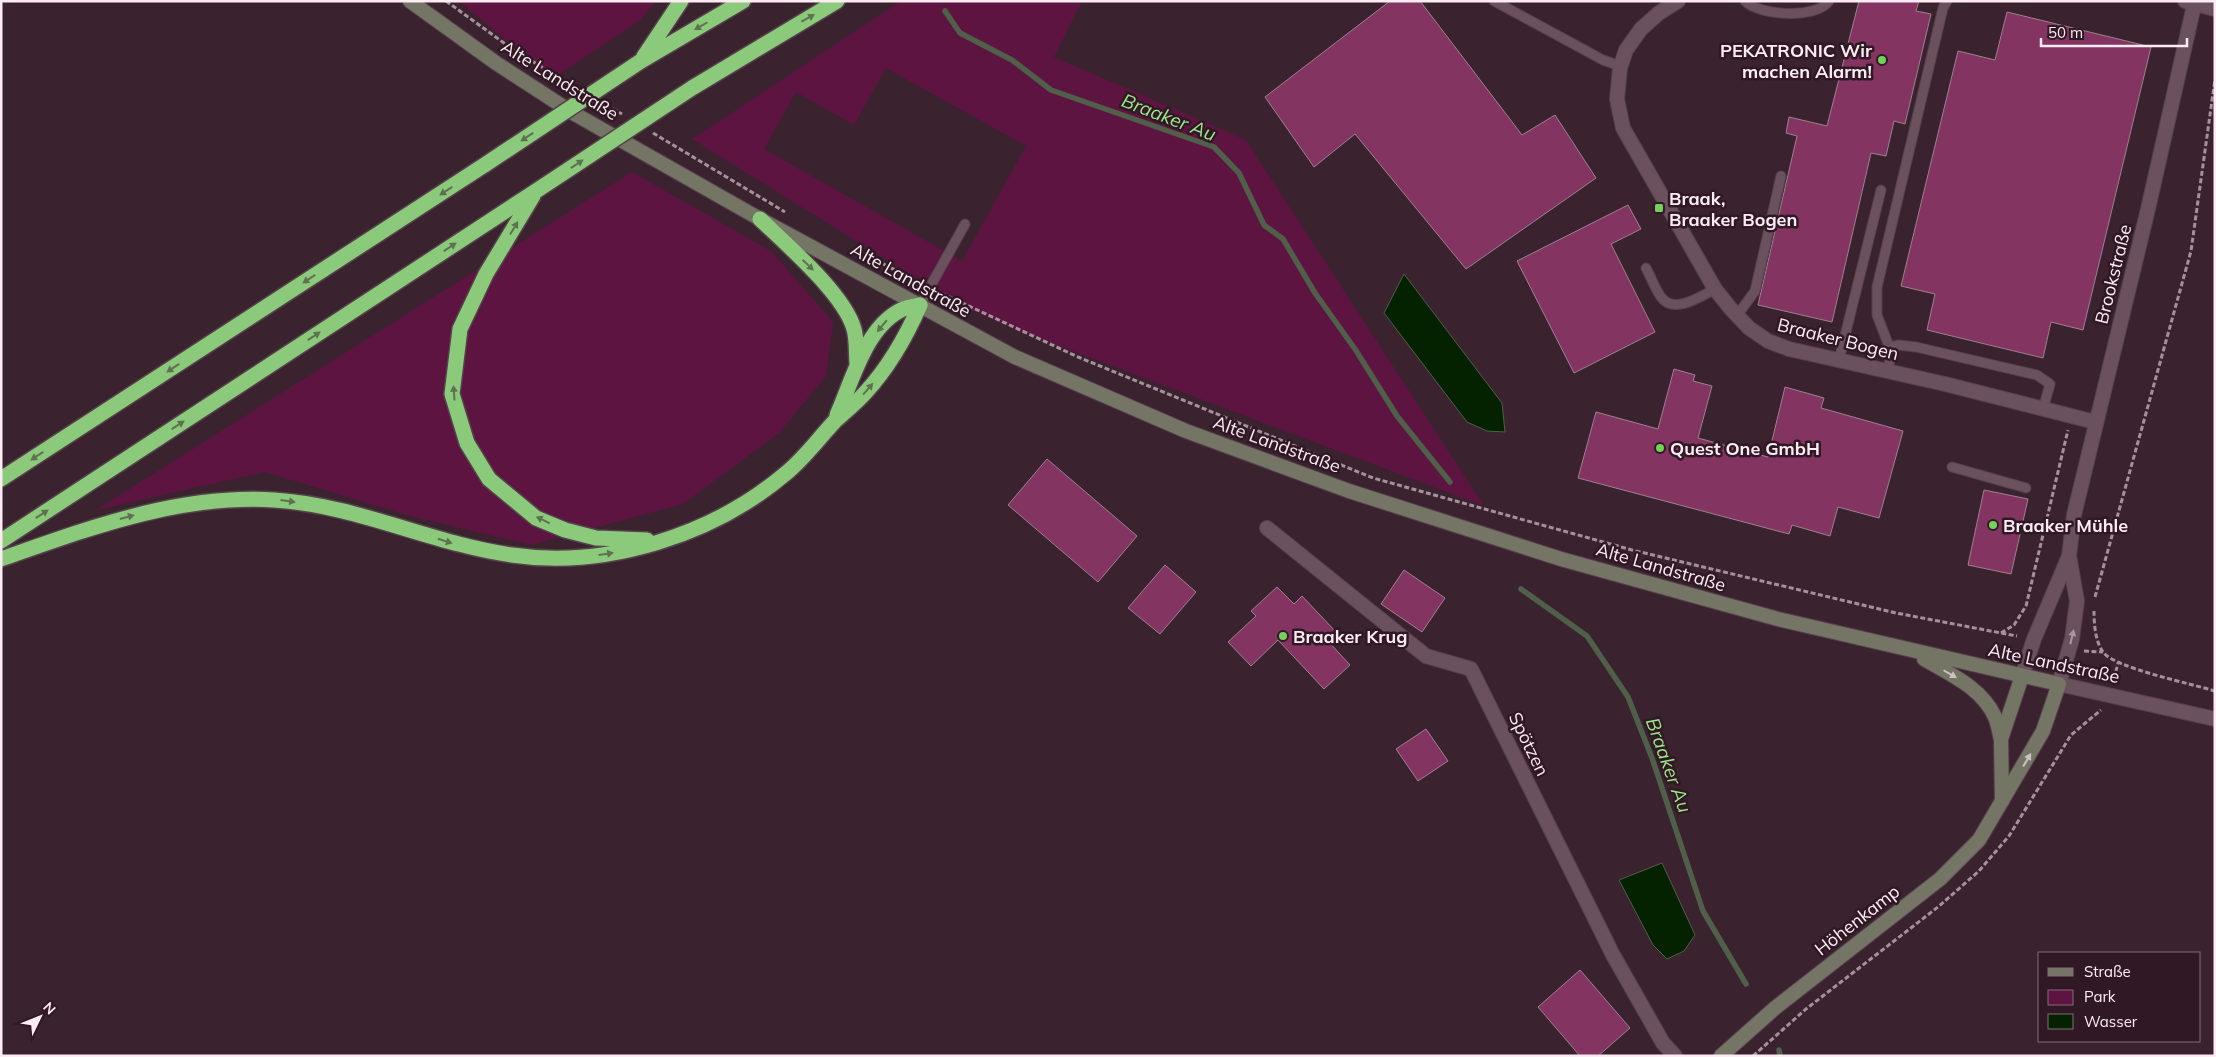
<svg xmlns="http://www.w3.org/2000/svg" width="2216" height="1057" font-family="Mulish,sans-serif">
<style>
.green{fill:#5e1441;fill-rule:evenodd}
.water{fill:#042200;stroke:#4f5f49}
.lines{fill:none;stroke-linecap:round;stroke-linejoin:round}
.stream{stroke:#4f5f49;stroke-width:5.5}
.building{fill:#833461;stroke:#9e818f}
.service-casing{stroke:#55414c;stroke-width:11}
.minor-casing{stroke:#55414c;stroke-width:16}
.secondary-casing{stroke:#55414c;stroke-width:16}
.motorway-casing{stroke:#55414c;stroke-width:18}
.path{stroke:#a5919b;stroke-width:3;stroke-dasharray:5 2.5;stroke-linecap:butt}
.service{stroke:#6b505d;stroke-width:9}
.minor{stroke:#6b505d;stroke-width:14}
.secondary{stroke:#757566;stroke-width:14}
.motorway{stroke:#8bca7b;stroke-width:15}
.motorway-bridge-casing{stroke:#55414c;stroke-width:18;stroke-linecap:butt}
.motorway-bridge{stroke:#8bca7b;stroke-width:15}
.oneway{fill:#5e7250}
.oneway2{fill:#ad96a1}
.oneway3{fill:#cdc2c2}
.poi-dot{fill:#74d25b;stroke:#301925;stroke-width:2}
.labels{text-anchor:middle;dominant-baseline:central;stroke-width:5;stroke-linejoin:round;paint-order:stroke}
.poi-label{font-size:18px;font-weight:bold;fill:#fdecf4;stroke:#301925;text-anchor:start}
.street-label{font-size:18px;fill:#fdecf4;stroke:#301925}
.water-label{font-size:19px;font-style:italic;fill:#9be988;stroke:#301925}
</style>
<rect width="100%" height="100%" fill="#3a232f"/>
<g class="green">
<path d="M459,1H656L639,21L552,79Z"/>
<path d="M901,1H1082L1054,57L1246,140L1484,506L1015,329L953,301L692,139ZM886,68L1026,146L962,261L764,149L796,92L854,125Z"/>
<path d="M632,172L771,251L833,322L826,376L780,432L683,504L531,545L410,516L265,472L96,510Z"/>
</g>
<g class="water">
<path d="M1404,274L1502,403L1505,432L1487,431L1467,422L1384,313Z"/>
<path d="M1662,863L1695,935L1684,951L1667,959L1653,945L1619,880Z"/>
</g>
<g class="lines">
<g class="stream">
<path d="M945,11L960,33L1012,60L1051,90L1214,147L1239,173L1264,225L1283,239L1315,293L1355,349L1397,416L1450,482"/>
<path d="M1521,589L1587,636L1628,697L1652,758L1703,911L1746,984"/>
<path d="M1779,1050L1780,1056"/>
</g>
</g>
<g class="building">
<path d="M1390,1H1420L1522,135L1555,115L1596,178L1466,269L1355,134L1314,167L1265,97Z"/>
<path d="M1859,1H1919L1916,11L1931,14L1905,124L1894,121L1886,156L1871,153L1832,322L1758,305L1797,136L1786,133L1789,117L1827,126Z"/>
<path d="M2007,12L2151,47L2083,330L2051,322L2043,358L1927,330L1935,294L1901,286L1958,51L1995,60Z"/>
<path d="M1628,205L1641,229L1611,244L1655,332L1574,373L1517,261Z"/>
<path d="M1674,369L1695,375L1693,381L1712,386L1698,438L1768,457L1785,387L1824,398L1821,408L1903,431L1879,518L1838,507L1830,536L1792,525L1789,534L1578,478L1596,412L1658,429Z"/>
<path d="M1047,459L1137,536L1098,582L1008,505Z"/>
<path d="M1984,490L2028,499L2011,574L1968,565Z"/>
<path d="M1165,565L1196,592L1160,634L1128,608Z"/>
<path d="M1404,570L1445,598L1422,632L1381,604Z"/>
<path d="M1277,587L1294,604L1302,596L1336,632L1327,640L1350,665L1324,689L1278,640L1251,666L1228,642L1256,616L1251,611Z"/>
<path d="M1426,729L1448,761L1418,781L1396,749Z"/>
<path d="M1580,970L1630,1028L1598,1056H1580L1538,1007Z"/>
</g>
<g class="lines">
<defs>
<g id="service">
<path d="M1494,1L1603,60L1620,66"/>
<path d="M1745,1C1759,16 1817,19 1829,1"/>
<path d="M1646,268C1651,277 1655,289 1661,297C1674,315 1701,296 1715,289"/>
<path d="M920,305L965,224"/>
<path d="M1736,317L1755,291L1781,176"/>
<path d="M1891,347L1898,345L1916,347L2037,375L2050,384L2043,409"/>
<path d="M1839,360L1881,190"/>
<path d="M1887,371L1892,354L1877,315V287L1943,8L1947,1"/>
<path d="M1952,467L2026,488"/>
</g>
<g id="minor">
<path d="M1678,1L1659,13L1641,29L1626,50L1620,68L1617,99L1623,128L1715,289L1731,309L1749,328L1768,341L1789,349L1945,384L2095,422"/>
<path d="M2185,1L2215,9"/>
<path d="M2195,1L2148,209L2074,515L2069,556L2077,601L2072,639L2059,684L2215,719"/>
<path d="M1267,528L1426,656L1471,669L1613,955L1663,1043L1675,1056"/>
<path d="M2022,676L2034,639L2069,556"/>
</g>
<g id="secondary">
<path d="M410,1L496,63L573,113L760,219L1015,357L1186,431L1349,491L1561,559L1778,619L2059,684L2043,731L1979,840L1940,879L1775,1008L1721,1056"/>
<path d="M1924,659C1950,674 1982,688 1995,717C1998,724 1999,732 2001,739"/>
<path d="M2002,801L2001,739L2022,676"/>
</g>
<g id="motorway">
<path d="M643,58L681,1"/>
<path d="M641,61L743,1"/>
<path d="M692,88L837,1"/>
<path d="M533,196L486,274L460,329L452,394L467,443L489,479L536,518L565,530L596,538L647,540"/>
<path d="M760,219C787,245 844,294 854,329C857,339 856,353 857,363"/>
<path d="M837,415C852,382 865,328 901,310C907,307 914,306 920,305"/>
<path d="M1,479L486,164"/>
<path d="M1,541L536,191"/>
<path d="M1,559C90,528 179,494 274,500C357,505 432,544 512,555C606,569 713,535 785,474C804,459 818,439 835,421C845,412 856,403 865,393C889,367 906,337 920,305"/>
</g>
</defs>
<use href="#service" class="service-casing"/>
<use href="#minor" class="minor-casing"/>
<use href="#secondary" class="secondary-casing"/>
<use href="#motorway" class="motorway-casing"/>
<g class="path">
<path d="M446,1L515,51L574,86"/>
<path d="M606,105L622,114"/>
<path d="M653,133L785,212"/>
<path d="M870,257L918,282"/>
<path d="M941,293L1078,357L1373,478L1632,550L1896,613L2017,636"/>
<path d="M2095,597L2191,251L2215,79"/>
<path d="M2094,611C2094,623 2095,641 2103,652C2114,668 2193,684 2215,691"/>
<path d="M2001,633L2014,625L2026,606L2068,430"/>
<path d="M2084,651L2103,652"/>
<path d="M2114,679L2118,663"/>
<path d="M1753,1056L1806,1009L1938,907L1979,871L2009,836L2071,735L2101,710"/>
</g>
<use href="#service" class="service"/>
<use href="#minor" class="minor"/>
<use href="#secondary" class="secondary"/>
<use href="#motorway" class="motorway"/>
<defs>
<g id="motorway-bridge">
<path d="M486,164L641,61"/>
<path d="M536,191L692,88"/>
</g>
</defs>
<use href="#motorway-bridge" class="motorway-bridge-casing"/>
<use href="#motorway-bridge" class="motorway-bridge"/>
</g>
<defs><path id="oneway-solid" d="M-6-.8H1V-3.2L6.5 0L1 3.2V.8H-6Z" transform="scale(1.25)"/></defs>
<g class="oneway">
<use href="#oneway-solid" transform="translate(808 18) rotate(-29)"/>
<use href="#oneway-solid" transform="translate(701 26) rotate(150)"/>
<use href="#oneway-solid" transform="translate(527 137) rotate(146)"/>
<use href="#oneway-solid" transform="translate(577 164) rotate(-34)"/>
<use href="#oneway-solid" transform="translate(446 191) rotate(147)"/>
<use href="#oneway-solid" transform="translate(514 228) rotate(-59)"/>
<use href="#oneway-solid" transform="translate(450 247) rotate(-33)"/>
<use href="#oneway-solid" transform="translate(808 265) rotate(44)"/>
<use href="#oneway-solid" transform="translate(309 279) rotate(147)"/>
<use href="#oneway-solid" transform="translate(882 326) rotate(130)"/>
<use href="#oneway-solid" transform="translate(314 336) rotate(-33)"/>
<use href="#oneway-solid" transform="translate(173 368) rotate(147)"/>
<use href="#oneway-solid" transform="translate(868 389) rotate(-49)"/>
<use href="#oneway-solid" transform="translate(454 393) rotate(-94)"/>
<use href="#oneway-solid" transform="translate(178 425) rotate(-33)"/>
<use href="#oneway-solid" transform="translate(37 456) rotate(147)"/>
<use href="#oneway-solid" transform="translate(288 501) rotate(8)"/>
<use href="#oneway-solid" transform="translate(42 514) rotate(-33)"/>
<use href="#oneway-solid" transform="translate(127 517) rotate(-15)"/>
<use href="#oneway-solid" transform="translate(543 520) rotate(-154)"/>
<use href="#oneway-solid" transform="translate(445 541) rotate(18)"/>
<use href="#oneway-solid" transform="translate(606 554) rotate(-8)"/>
</g>
<use class="oneway2" href="#oneway-solid" transform="translate(2072 637) rotate(-77)"/>
<g class="oneway3">
<use href="#oneway-solid" transform="translate(1950 674) rotate(30)"/>
<use href="#oneway-solid" transform="translate(2027 760) rotate(-59)"/>
</g>
<g class="poi-dot">
<circle cx="1882" cy="60" r="5"/>
<rect x="1654" y="203" width="10" height="10" rx="2.5"/>
<circle cx="1660" cy="448" r="5"/>
<circle cx="1993" cy="525" r="5"/>
<circle cx="1283" cy="636" r="5"/>
</g>
<g class="labels">
<g class="poi-label">
<text x="1872" y="50" text-anchor="end">PEKATRONIC Wir<tspan x="1872" dy="21">machen Alarm!</tspan></text>
<text x="1669" y="198">Braak,<tspan x="1669" dy="21">Braaker Bogen</tspan></text>
<text x="1670" y="448">Quest One GmbH</text>
<text x="2003" y="525">Braaker Mühle</text>
<text x="1293" y="636">Braaker Krug</text>
</g>
<g class="street-label">
<text transform="translate(560 80) rotate(32)">Alte Landstraße</text>
<text transform="translate(2113 274) rotate(-76)">Brookstraße</text>
<text transform="translate(911 280) rotate(29)">Alte Landstraße</text>
<text transform="translate(1838 339) rotate(14)">Braaker Bogen</text>
<text transform="translate(1277 444) rotate(20)">Alte Landstraße</text>
<text transform="translate(1661 567) rotate(16)">Alte Landstraße</text>
<text transform="translate(2054 663) rotate(12)">Alte Landstraße</text>
<text transform="translate(1529 744) rotate(64)">Spötzen</text>
<text transform="translate(1857 920) rotate(-38)">Höhenkamp</text>
</g>
<g class="water-label">
<text transform="translate(1169 117) rotate(21)">Braaker Au</text>
<text transform="translate(1669 765) rotate(70)">Braaker Au</text>
</g>
</g>
<rect width="2216" height="1057" fill="none" stroke="#fdecf4" stroke-width="5"/>
<rect x="2038" y="952" width="162" height="90" fill="#301925" stroke="#826d78"/>
<rect x="2048" y="968" width="25" height="8" fill="#757566" stroke="#826d78"/>
<text x="2084" y="977" font-size="15" fill="#fdecf4">Straße</text>
<rect x="2048" y="990" width="25" height="15" fill="#5e1441" stroke="#826d78"/>
<text x="2084" y="1002" font-size="15" fill="#fdecf4">Park</text>
<rect x="2048" y="1014" width="25" height="15" fill="#042200" stroke="#826d78"/>
<text x="2084" y="1027" font-size="15" fill="#fdecf4">Wasser</text>
<g transform="translate(40 1017) rotate(47)" stroke="#301925" stroke-width="4" paint-order="stroke">
<path d="M0-4L9 19L0 12L-9 19Z" fill="#fdecf4"/>
<text y="-8" font-size="14" font-weight="bold" text-anchor="middle" fill="#fdecf4">N</text>
</g>
<path d="M2041 38v8h146v-8" fill="none" stroke="#fdecf4" stroke-width="2.5"/>
<text x="2048" y="38" font-size="15" fill="#fdecf4" stroke="#301925" stroke-width="4" paint-order="stroke">50 m</text>
</svg>
